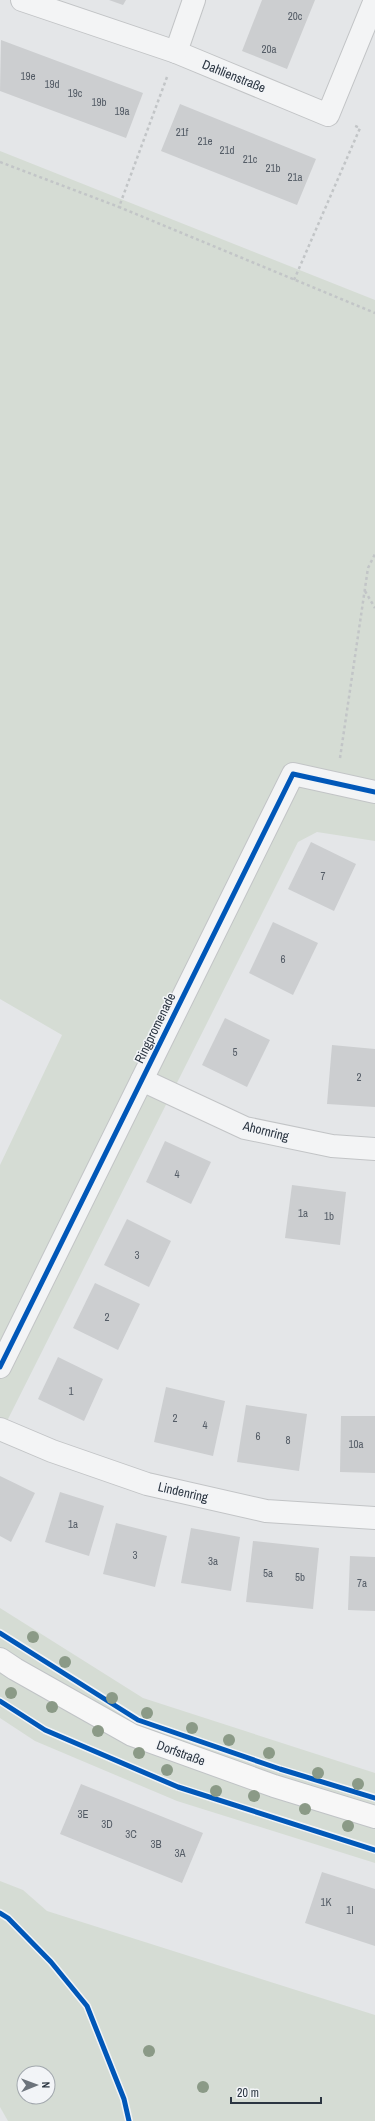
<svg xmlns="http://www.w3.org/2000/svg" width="375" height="2121" font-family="'Archivo Narrow',sans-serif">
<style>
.green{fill:#d5dcd4;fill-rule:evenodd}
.building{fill:#ccced0}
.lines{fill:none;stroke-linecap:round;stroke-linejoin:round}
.minor-casing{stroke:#c2c4c6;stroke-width:24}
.major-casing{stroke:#c0c3c6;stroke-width:24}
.path{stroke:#c2c5c7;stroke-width:2.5;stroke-dasharray:3 3;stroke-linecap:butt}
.minor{stroke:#f3f4f5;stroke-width:22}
.major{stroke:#f7f7f7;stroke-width:22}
.cycleway-casing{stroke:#f2f4f7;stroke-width:8}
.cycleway{stroke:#0057b8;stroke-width:5}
.tree{fill:#8b9a87}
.labels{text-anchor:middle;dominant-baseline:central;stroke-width:3;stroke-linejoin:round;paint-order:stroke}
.number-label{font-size:11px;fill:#545c66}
.street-label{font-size:13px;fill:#2b3541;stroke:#f2f4f7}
</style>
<rect width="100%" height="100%" fill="#e4e6e8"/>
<g class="green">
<path d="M0,151L375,300V841L317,832L298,842L0,1435V1165L62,1035L0,999Z"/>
<path d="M0,1608L143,1698L375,1773V1863L177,1801L35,1741L0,1718Z"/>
<path d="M0,1881L23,1890L47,1911L375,2015V2121H8L0,2107ZM24,2073H48V2097H24Z"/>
</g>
<g class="building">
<path d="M109,0H126L123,5Z"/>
<path d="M262,0H315L287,69L242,51Z"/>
<path d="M1,40L143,93L126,138L0,91Z"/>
<path d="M180,104L316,159L297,205L161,151Z"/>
<path d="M311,842L356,864L334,911L288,889Z"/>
<path d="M273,922L318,943L293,995L249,973Z"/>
<path d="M225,1018L270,1040L247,1087L202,1065Z"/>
<path d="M332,1045L375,1049V1107L327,1104Z"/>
<path d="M165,1141L211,1162L191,1204L146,1182Z"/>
<path d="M292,1185L346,1192L340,1245L285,1238Z"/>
<path d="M127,1219L171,1241L149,1287L104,1265Z"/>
<path d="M95,1283L140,1304L118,1350L73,1328Z"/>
<path d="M58,1357L103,1379L84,1421L38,1399Z"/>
<path d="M166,1387L225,1401L213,1456L154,1442Z"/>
<path d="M246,1405L307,1414L299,1471L237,1462Z"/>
<path d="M341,1416H375V1473L340,1472Z"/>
<path d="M0,1476L35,1493L11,1542L0,1536Z"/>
<path d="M60,1492L104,1506L89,1556L45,1542Z"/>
<path d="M116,1523L167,1536L155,1587L103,1574Z"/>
<path d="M191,1528L240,1537L231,1591L181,1583Z"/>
<path d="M253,1541L319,1548L313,1609L246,1602Z"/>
<path d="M350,1556L375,1557V1611L348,1610Z"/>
<path d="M81,1784L203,1833L182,1883L60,1834Z"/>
<path d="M322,1872L375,1889V1946L305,1923Z"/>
</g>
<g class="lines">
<defs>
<g id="minor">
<path d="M22,0L176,52L328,115L375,0"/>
<path d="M176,52L194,0"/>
<path d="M142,1080L245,1128L332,1146L375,1149"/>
<path d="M0,1367L293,774L375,792"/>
<path d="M0,1429L52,1451L147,1484L266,1511L375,1518"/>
</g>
<path id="major" d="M0,1659L15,1669L132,1735L274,1786L375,1817"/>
</defs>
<use href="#minor" class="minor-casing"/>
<use href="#major" class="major-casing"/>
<g class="path">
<path d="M167,77L119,207L375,313"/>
<path d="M0,162L119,207"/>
<path d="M294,280L360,128L353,125"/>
<path d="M365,591L375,608"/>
<path d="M340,758L368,568L375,554"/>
</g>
<use href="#minor" class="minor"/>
<use href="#major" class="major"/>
<defs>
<g id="cycleway">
<path d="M0,1367L293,774L375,792"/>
<path d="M0,1633L138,1720L280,1769L375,1798"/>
<path d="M0,1701L45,1730L178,1787L375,1850"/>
<path d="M0,1913L8,1918L51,1962L87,2006L124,2099L129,2121"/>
</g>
</defs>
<use href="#cycleway" class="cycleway-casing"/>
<use href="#cycleway" class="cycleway"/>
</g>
<g class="tree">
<circle cx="33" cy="1637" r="6"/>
<circle cx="65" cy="1662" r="6"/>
<circle cx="11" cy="1693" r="6"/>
<circle cx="112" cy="1698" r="6"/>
<circle cx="52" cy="1707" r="6"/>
<circle cx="147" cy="1713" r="6"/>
<circle cx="192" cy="1728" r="6"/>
<circle cx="98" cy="1731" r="6"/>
<circle cx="229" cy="1740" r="6"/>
<circle cx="139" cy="1753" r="6"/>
<circle cx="269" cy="1753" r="6"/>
<circle cx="167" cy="1770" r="6"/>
<circle cx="318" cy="1773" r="6"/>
<circle cx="358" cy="1784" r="6"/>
<circle cx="216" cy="1791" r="6"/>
<circle cx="254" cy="1796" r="6"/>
<circle cx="305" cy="1809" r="6"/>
<circle cx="348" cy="1826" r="6"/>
<circle cx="149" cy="2051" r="6"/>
<circle cx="203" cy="2087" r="6"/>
</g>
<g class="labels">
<g class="number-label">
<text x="295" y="16">20c</text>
<text x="269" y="49">20a</text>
<text x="28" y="76">19e</text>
<text x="52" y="84">19d</text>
<text x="75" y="93">19c</text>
<text x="99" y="102">19b</text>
<text x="122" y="111">19a</text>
<text x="182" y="132">21f</text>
<text x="205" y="141">21e</text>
<text x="227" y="150">21d</text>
<text x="250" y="159">21c</text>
<text x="273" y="168">21b</text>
<text x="295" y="177">21a</text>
<text x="323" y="876">7</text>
<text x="283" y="959">6</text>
<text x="235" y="1052">5</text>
<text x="359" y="1077">2</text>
<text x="177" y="1174">4</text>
<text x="303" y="1213">1a</text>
<text x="329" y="1216">1b</text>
<text x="137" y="1255">3</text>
<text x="107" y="1317">2</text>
<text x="71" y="1391">1</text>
<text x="175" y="1418">2</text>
<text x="205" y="1425">4</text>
<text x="258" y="1436">6</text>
<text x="288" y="1440">8</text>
<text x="356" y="1444">10a</text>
<text x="73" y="1524">1a</text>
<text x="135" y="1555">3</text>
<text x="213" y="1561">3a</text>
<text x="268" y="1573">5a</text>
<text x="300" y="1577">5b</text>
<text x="362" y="1583">7a</text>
<text x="83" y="1814">3E</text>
<text x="107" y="1824">3D</text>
<text x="131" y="1834">3C</text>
<text x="156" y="1844">3B</text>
<text x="180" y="1853">3A</text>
<text x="326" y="1902">1K</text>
<text x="350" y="1910">1I</text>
</g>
<g class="street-label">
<text transform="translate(234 76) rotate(22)">Dahlienstraße</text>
<text transform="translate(155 1028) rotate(-64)">Ringpromenade</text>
<text transform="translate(266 1131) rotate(14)">Ahornring</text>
<text transform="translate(183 1492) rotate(13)">Lindenring</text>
<text transform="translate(181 1753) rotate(20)">Dorfstraße</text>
</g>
</g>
<g transform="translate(36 2085) rotate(89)"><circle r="19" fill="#f2f4f7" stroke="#a2a8ae"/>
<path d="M0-3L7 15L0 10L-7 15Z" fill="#6c737b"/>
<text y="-6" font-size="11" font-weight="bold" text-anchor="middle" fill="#2b3541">N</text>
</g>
<path d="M231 2097v6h90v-6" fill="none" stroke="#2b3541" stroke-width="2"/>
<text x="237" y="2097" font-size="12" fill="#2b3541" stroke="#f2f4f7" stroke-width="3" paint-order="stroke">20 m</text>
</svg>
